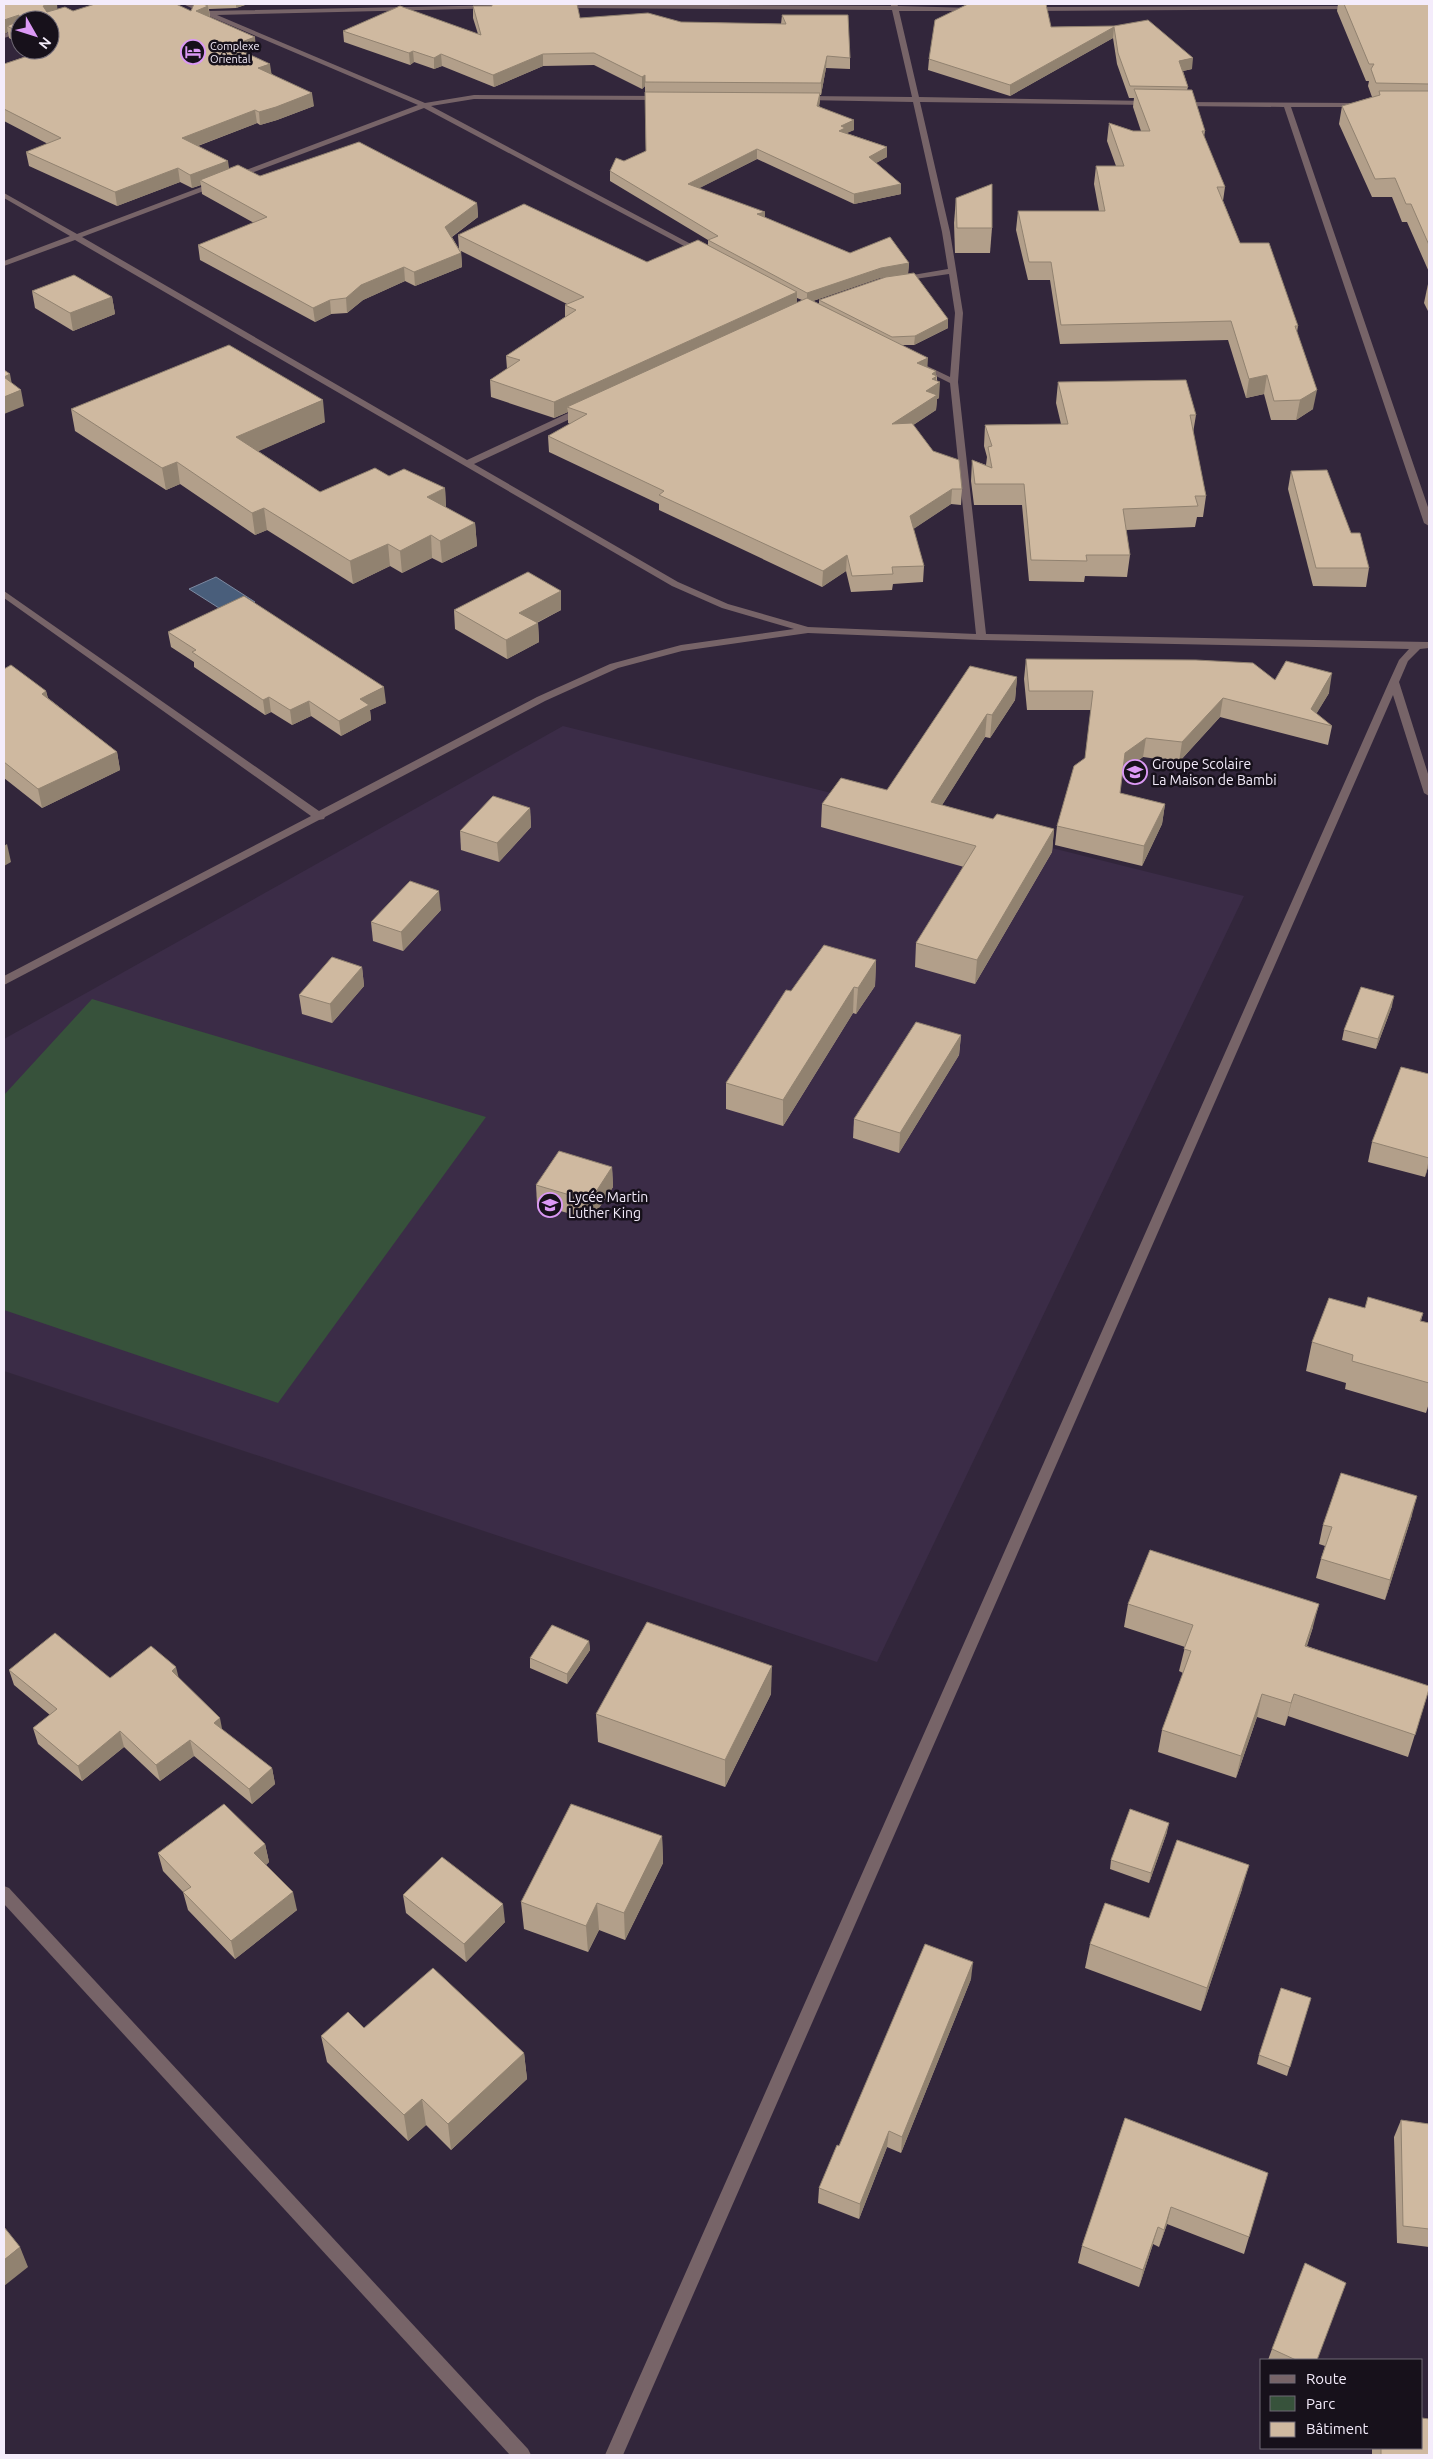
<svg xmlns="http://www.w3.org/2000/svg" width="1433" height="2459" font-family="Ubuntu,sans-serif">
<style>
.built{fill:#3b2c47}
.green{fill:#37523b}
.water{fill:#495e7b;stroke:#7c89a1}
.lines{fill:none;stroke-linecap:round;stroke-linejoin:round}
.minor{fill:#776468;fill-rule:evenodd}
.wall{fill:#b29f8a;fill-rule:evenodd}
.shaded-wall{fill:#918270}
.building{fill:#cfb9a0;stroke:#918270}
.labels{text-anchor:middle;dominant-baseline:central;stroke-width:5;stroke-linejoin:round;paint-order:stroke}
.far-poi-label{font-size:11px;fill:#f4ecfb;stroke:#17111b;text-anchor:start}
.poi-label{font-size:14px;fill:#f4ecfb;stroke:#17111b;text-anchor:start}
</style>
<rect width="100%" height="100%" fill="#32263b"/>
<path class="built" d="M563,726L1244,896L877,1662L4,1371V1039Z"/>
<path class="green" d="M92,999L486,1117L278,1403L4,1310V1095Z"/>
<path class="water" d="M216,577L255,602L230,615L189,589Z"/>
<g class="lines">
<g class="minor">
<path d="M183,4H191L208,11L509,5V7L507,8L217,15L425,103L474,95L665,96L666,98L662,100L474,99L431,106L706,252L699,254L424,108L82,237L467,460L579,408H585V412L474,464L678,582L728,604L808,627L976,634L950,383L918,367L925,365L950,377L955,313L949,274L901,281L897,279L901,277L948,269L942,232L913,102L804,100L800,98L804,96L912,97L892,10L562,8L559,6L562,4L891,6V4H897L898,6L976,8L977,9L974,11H899L919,97L1149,101L1153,103L1149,105L920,102L950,232L963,313L958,382L986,634L1429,642V648L1420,649L1408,661L1399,682L1429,777V796L1424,793L1393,695L623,2455H605L1389,682L1399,660L1409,649L981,640L808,633L682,651L618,668L545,701L325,817L324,819L319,820L4,985V976L311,816L4,598V591L319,811L537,697L610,664L681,645L794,629L722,608L672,586L75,240L4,266V261L70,236L4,198V193L77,234L418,105L204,14Z"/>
<path d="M1354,6L1356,7V9L1032,11L1029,9L1032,7Z"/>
<path d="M20,29V33L4,38V34Z"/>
<path d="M1176,102L1359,103L1363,105L1359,107H1291L1429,510V526L1424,523L1284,107L1179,106L1175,104Z"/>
<path d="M4,1886L9,1888L528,2449L531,2455H510L4,1904Z"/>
</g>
</g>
<g class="wall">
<path d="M4,4H57V9L73,11H191L194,4H248L236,8L209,9L210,17L256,50L247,53L272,74L314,106L277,120L260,125L257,123L198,146L229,169L260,176L477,203L478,217L452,237L459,249L458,235L647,262L708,245V240L610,181V171L624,161L646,151L645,86L642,89L594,65L543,66L494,87L442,66L434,69L414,62L410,65L344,42L343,31L478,34L473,18V6L580,18L681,22L781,24L782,15L850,58V69L826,68L821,95H820L819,106L854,130L846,133L887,147V157L876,163L901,184V194L854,204L757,159L699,188L765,218L850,253L909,263L908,274L948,319V328L914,345H902L937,376V381L939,398L937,399L936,410L913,425L962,489L961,505L951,504L913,529L924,566L923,582L893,584L892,590L851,592L846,571L822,587L659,510V504L549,452L548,436L570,424L568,423V412L554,418L491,397L490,380L507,369L506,356L565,317V305L567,304L461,251L462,267L415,286L405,281L363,300L347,313L331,314L315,322L200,260L198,245L254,223L202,194L201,185L192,188L180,182L117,206L29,166L26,152L48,144L4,121V64L36,53L30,50H50L20,20V44L9,38L8,32L4,34ZM885,277L819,300V304L813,301L880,278ZM797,298L802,300L797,303Z"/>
<path d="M1338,4H1429V272L1407,222H1402L1392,197H1372L1339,124L1342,106L1372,97L1368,86L1369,81H1366L1337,11Z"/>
<path d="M1114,26L1192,69L1183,71L1188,87L1187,90L1205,131L1204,137L1225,187L1223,201L1240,243L1298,326L1297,332L1313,409L1296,420H1271L1264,394L1246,398L1228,340L1060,344L1050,280H1028L1016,230L1018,211H1099L1094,184L1096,166H1116L1107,141L1109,123L1133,131H1141L1133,107L1134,98H1129L1117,64L1113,38L1010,96L928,70L929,59L1051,27Z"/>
<path d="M956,198L992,228L990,253H955L954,223Z"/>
<path d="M1428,284H1429V313L1424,303Z"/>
<path d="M32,291L112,297L115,314L73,331L35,308Z"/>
<path d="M1058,382L1196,415L1193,433L1206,496L1203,517H1197L1195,527L1126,530L1130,555L1127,577L1085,576L1084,582L1029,581L1022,505H974L971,481L972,460L986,465L987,457L984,446L985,425L1061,424L1056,403Z"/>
<path d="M71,409L325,422L258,451L320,492L389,476L445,488L446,508L475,523L477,546L442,563L432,558L402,573L390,566L353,584L267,530L255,535L180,484L166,490L75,431Z"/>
<path d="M1291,471L1351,533L1369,568L1366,587L1313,586L1288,489Z"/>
<path d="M561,591V610L537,623H538L539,642L507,659L455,629L454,610Z"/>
<path d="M168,632L386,703L370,710L371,720L341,736L311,716L292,725L271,712L265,715L194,667V662L171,647Z"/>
<path d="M1026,659L1275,680L1329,693L1316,714L1332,726L1328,745L1220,717L1179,762L1143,757L1122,772L1120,793L1165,804L1162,824L1142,866L1055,845L1057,826L1085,758L1091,710H1027L1024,679Z"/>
<path d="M4,669L46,691L48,698L117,752L120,770L42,808L4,778Z"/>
<path d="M1017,677L1015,700L990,738L985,737L942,805L993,819L1054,829L1052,852L975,984L915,967L916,943L964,867L821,827L822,804L887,790Z"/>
<path d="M530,808L531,827L499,862L461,850L460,831Z"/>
<path d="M441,910L403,951L373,941L371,922Z"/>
<path d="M876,960L875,986L856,1014L853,1013L783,1126L726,1109V1083L791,991Z"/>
<path d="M362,967L364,986L332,1023L302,1014L299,995Z"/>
<path d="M1392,1006L1376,1049L1342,1040L1344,1030Z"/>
<path d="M961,1035L959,1055L899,1153L853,1138L854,1119Z"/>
<path d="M1429,1074V1164L1425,1177L1368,1162L1372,1142Z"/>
<path d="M612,1167L613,1187L591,1220L537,1204L536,1185Z"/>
<path d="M1365,1308L1423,1313L1421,1321L1429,1323V1403L1426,1413L1345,1389L1346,1383L1306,1371L1312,1342Z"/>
<path d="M1412,1515L1385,1600L1316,1578L1321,1559L1325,1546L1319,1544L1323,1525Z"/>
<path d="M1128,1604L1313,1627L1307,1646L1429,1689L1408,1757L1288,1716L1285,1726L1257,1717L1236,1778L1158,1752L1162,1730L1183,1673L1179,1671L1185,1647L1124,1627Z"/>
<path d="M589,1641L590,1650L567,1684L530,1668V1658Z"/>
<path d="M9,1670L110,1678L178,1677L222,1730L272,1768L275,1784L252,1804L194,1756L160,1781L124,1747L82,1781L38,1744L33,1728L50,1715L14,1685Z"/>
<path d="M771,1694L725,1787L598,1742L596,1714Z"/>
<path d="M1167,1832L1149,1883L1110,1869L1111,1860Z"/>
<path d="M662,1836L663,1863L625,1940L599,1930L588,1952L524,1929L521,1902Z"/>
<path d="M265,1844L269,1862L266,1865L297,1910L235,1959L188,1910L183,1892L163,1871L158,1853Z"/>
<path d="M1242,1889L1201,2011L1085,1968L1090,1944L1149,1918Z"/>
<path d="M403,1895L505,1922L466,1962L406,1913Z"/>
<path d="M971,1979L901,2153L887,2147L859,2219L818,2203L819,2188L839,2146Z"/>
<path d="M1311,1998L1287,2076L1257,2064L1259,2055Z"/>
<path d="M364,2028L524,2053L527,2079L451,2150L426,2125L408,2141L327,2062L321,2036Z"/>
<path d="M1125,2118L1249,2237L1244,2254L1167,2224L1159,2247L1153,2244L1139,2287L1078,2263L1082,2246Z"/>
<path d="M1401,2120L1429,2124V2247L1397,2243L1394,2137Z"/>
<path d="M1272,2349L1317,2360H1268Z"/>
<path d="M1372,2448H1422L1429,2455H1372Z"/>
</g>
<g class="shaded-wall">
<path d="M51,4H57L58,15L45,19L43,6Z"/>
<path d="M236,4H248L236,8Z"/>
<path d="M208,6L210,19L196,11Z"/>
<path d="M19,15L20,21L7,26L8,32L4,34V20Z"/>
<path d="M1114,27L1113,38L1010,96V85Z"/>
<path d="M255,37L256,50L232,59L231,46Z"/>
<path d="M413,51L414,62L410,65L409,53Z"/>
<path d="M441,54L442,66L434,69V58Z"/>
<path d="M543,54V66L494,87L493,75Z"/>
<path d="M827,56L826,68L821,95V83Z"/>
<path d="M1193,58L1192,69L1178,72L1179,61Z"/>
<path d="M270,64L272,77L258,68Z"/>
<path d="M645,75V86L642,89V77Z"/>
<path d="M312,93L314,106L277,120L260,125L259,112Z"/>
<path d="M820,93V102L817,116V106Z"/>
<path d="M255,110L257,123L184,151L182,138Z"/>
<path d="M854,120V130L845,134L839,131L841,126Z"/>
<path d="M887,147V157L869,167V157Z"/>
<path d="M757,149V159L688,194V184Z"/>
<path d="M228,161L230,174L200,180L201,185L192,188L190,175Z"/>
<path d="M178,168L180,182L117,206L115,192Z"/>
<path d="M901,184V194L854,204V194Z"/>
<path d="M477,203L478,217L446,241L445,227Z"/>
<path d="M765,212V222L757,214Z"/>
<path d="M461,253L462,267L415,286L414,272Z"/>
<path d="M909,263L908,274L880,278L807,303V293L881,268Z"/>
<path d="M404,267L405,281L363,300L347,313L346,298L361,285Z"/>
<path d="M797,292V308L567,407L568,412L554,418V402Z"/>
<path d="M112,297L115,314L73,331L70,313Z"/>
<path d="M330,300L331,314L315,322L313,308Z"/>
<path d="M948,319V328L914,345L915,336Z"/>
<path d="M928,358L927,374L917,363Z"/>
<path d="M936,371V385L940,382L939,398L937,399L936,410L891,440L892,424L926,391L932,374Z"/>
<path d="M10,374L13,390L4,377Z"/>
<path d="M1267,375L1264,394L1246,398L1249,379Z"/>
<path d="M21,390L24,406L4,414V397Z"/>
<path d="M1317,390L1313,409L1296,420L1300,400Z"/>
<path d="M323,400L325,422L239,460L236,437Z"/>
<path d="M177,462L180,484L166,490L162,468Z"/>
<path d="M445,488L446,510L427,497Z"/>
<path d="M952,489L951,504L909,532L910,516Z"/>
<path d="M264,508L267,530L255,535L252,513Z"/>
<path d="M475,523L477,546L442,563L440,541Z"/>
<path d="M431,535L432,558L402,573L400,551Z"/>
<path d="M388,544L390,566L353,584L350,561Z"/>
<path d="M847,555L846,571L822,587L823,571Z"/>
<path d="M561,591V610L520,631L519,613Z"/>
<path d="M538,623L539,642L507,659L506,640Z"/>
<path d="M1332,673L1329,693L1312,721L1311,709Z"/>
<path d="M1017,677L1015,700L990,738L992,715Z"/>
<path d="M384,687L386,703L370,710L371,720L341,736L339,721L360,699Z"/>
<path d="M46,691L50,710L42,694Z"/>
<path d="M269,697L271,712L265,715L263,700Z"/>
<path d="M1223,698L1220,717L1179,762L1182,742Z"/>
<path d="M309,701L311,716L292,725L290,710Z"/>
<path d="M987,714L985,737L929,826L931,802Z"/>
<path d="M1146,738L1143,757L1122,772L1125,753Z"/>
<path d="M117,752L120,770L42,808L38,789Z"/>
<path d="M1165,804L1162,824L1142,866L1144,846Z"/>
<path d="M530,808L531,827L499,862L497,843Z"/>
<path d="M1054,829L1052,852L975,984L977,960Z"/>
<path d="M7,844L11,862L4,866V846Z"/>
<path d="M439,891L441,910L403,951L401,932Z"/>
<path d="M876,960L875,986L856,1014L858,988Z"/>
<path d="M362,967L364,986L332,1023L330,1004Z"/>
<path d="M854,987L853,1013L783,1126V1100Z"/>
<path d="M1394,996L1392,1006L1376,1049L1378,1039Z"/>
<path d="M961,1035L959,1055L899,1153L900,1133Z"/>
<path d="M1429,1159V1164L1425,1177Z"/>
<path d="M612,1167L613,1187L591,1220L590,1201Z"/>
<path d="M1417,1496L1412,1515L1385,1600L1390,1580Z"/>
<path d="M1319,1604L1313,1627L1299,1668L1305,1646Z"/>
<path d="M589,1641L590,1650L567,1684V1674Z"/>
<path d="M772,1666L771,1694L725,1787V1760Z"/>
<path d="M176,1667L180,1683L172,1671Z"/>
<path d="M1262,1694L1257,1717L1236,1778L1241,1756Z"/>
<path d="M1294,1694L1288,1716L1285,1726L1291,1703Z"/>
<path d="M220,1718L223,1734L214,1723Z"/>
<path d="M120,1731L124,1747L82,1781L78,1766Z"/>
<path d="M190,1740L194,1756L160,1781L156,1765Z"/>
<path d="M272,1768L275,1784L252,1804L249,1789Z"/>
<path d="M1169,1823L1167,1832L1149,1883L1151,1873Z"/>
<path d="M662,1836L663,1863L625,1940L624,1913Z"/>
<path d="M265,1844L269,1862L258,1871L254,1853Z"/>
<path d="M1249,1865L1242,1889L1201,2011L1207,1988Z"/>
<path d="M293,1892L297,1910L235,1959L231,1941Z"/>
<path d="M597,1903L599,1930L588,1952L586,1926Z"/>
<path d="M503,1904L505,1922L466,1962L464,1944Z"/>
<path d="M973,1962L971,1979L901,2153L902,2137Z"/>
<path d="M524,2053L527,2079L451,2150L448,2124Z"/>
<path d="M422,2099L426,2125L408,2141L404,2115Z"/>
<path d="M889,2131L887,2147L859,2219L860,2204Z"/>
<path d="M1171,2207L1167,2224L1159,2247L1164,2230Z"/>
<path d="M1158,2227L1153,2244L1139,2287L1143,2270Z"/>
<path d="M20,2247L28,2267L4,2286V2260Z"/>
</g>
<g class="building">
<path d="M4,4H51L43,6L47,12L65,7L73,11L95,4H176L191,11L194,4H203L208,6L196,11L255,37L231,46L270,64L258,68L312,93L276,107L259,112L255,110L182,138L228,161L190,175L178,168L115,192L26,152L61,138L4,109V64L46,50H50V20H20V33L7,26L19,21V15L4,20Z"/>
<path d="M492,4H577L580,18L648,13L681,22L786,24L782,15H848L850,58L827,56L821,83L645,82V75L642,77L594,53L543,54L493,75L441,54L434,58L413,51L409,53L343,31L400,6L481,35L473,6H492Z"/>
<path d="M968,4H1046L1051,27L1114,26L1148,20L1193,58L1179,61L1188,87L1130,86L1118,53L1114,27L1010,85L929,59L935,20Z"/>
<path d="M1344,4H1429V84L1376,83L1371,69L1374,64H1369Z"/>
<path d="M1134,89L1192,90L1205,131H1202L1225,187H1217L1240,243H1269L1298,326H1295L1317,390L1300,400L1274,401L1267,375L1249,379L1231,321L1061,325L1051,262H1029L1018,211H1105L1096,166H1124L1109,123L1133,131H1150Z"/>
<path d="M1379,91H1429V245L1411,204H1406L1395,178L1375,179L1342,106L1380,95Z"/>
<path d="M645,92L820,93L817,106L854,120L841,126L845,128L839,131L887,147L869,157L901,184L854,194L757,149L688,184L765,212L757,214L850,253L890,237L909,263L881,268L807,293L708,240L718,236L610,171L616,158L624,161L646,151Z"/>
<path d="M359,142L477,203L445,227L461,253L414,272L404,267L361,285L346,298L330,300L313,308L198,245L267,217L200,180L238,165L260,176Z"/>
<path d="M992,184V228H957L956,198Z"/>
<path d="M524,204L647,262L698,240L797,292L554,402L490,380L520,360L506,356L576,310L565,305L584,297L458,235Z"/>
<path d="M914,273L948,319L915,336L892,337L819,300L886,277Z"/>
<path d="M74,275L112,297L70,313L32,291Z"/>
<path d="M807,298L928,358L917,363L936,371L932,374L937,376L932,379L940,382L926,391L937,395L892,424L912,423L933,451L959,460L962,489H952L910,516L924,566L892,567L893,574L852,576L847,555L823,571L659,495L664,491L548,436L587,414L567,407Z"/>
<path d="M229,345L323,400L236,437L320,492L375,468L389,476L404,469L445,488L427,497L475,523L440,541L431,535L400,551L388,544L350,561L264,508L252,513L177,462L162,468L71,409Z"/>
<path d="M4,370L10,374L4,377L21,390L4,397Z"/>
<path d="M1186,380L1196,415H1190L1206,496H1195L1198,506L1123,509L1130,555H1086L1087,561L1031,560L1024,484H975L972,460L992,468L988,447L992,446L985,425L1068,424L1058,382Z"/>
<path d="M1327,470L1351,533H1360L1369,568H1316L1291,471Z"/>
<path d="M528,572L561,591L519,613L538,623L506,640L454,610Z"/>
<path d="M244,596L384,687L360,699L369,705L339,721L309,701L290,710L269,697L263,700L192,652L196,650L168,632Z"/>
<path d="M1026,659L1196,660L1253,663L1275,680L1286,661L1332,673L1311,709L1332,726L1223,698L1182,742L1146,738L1125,753L1120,793L1165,804L1144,846L1057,826L1074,766L1085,758L1093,691H1029Z"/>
<path d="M11,665L46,691L42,694L117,752L38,789L4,762V669Z"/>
<path d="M970,666L1017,677L992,715L987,714L931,802L993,819L997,814L1054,829L977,960L916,943L976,846L822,804L841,778L887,790Z"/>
<path d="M493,796L530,808L497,843L460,831Z"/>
<path d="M410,881L439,891L401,932L371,922Z"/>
<path d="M824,945L876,960L858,988L854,987L783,1100L726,1083L786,990L791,991Z"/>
<path d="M332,957L362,967L330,1004L299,995Z"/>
<path d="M1361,987L1394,996L1378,1039L1344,1030Z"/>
<path d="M916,1022L961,1035L900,1133L854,1119Z"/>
<path d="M1401,1067L1429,1074V1158L1372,1142Z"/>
<path d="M559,1151L612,1167L590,1201L536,1185Z"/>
<path d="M1368,1297L1423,1313L1420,1321L1429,1323V1383L1352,1361L1353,1355L1312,1342L1329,1298L1365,1308Z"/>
<path d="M1341,1473L1417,1496L1390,1580L1321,1559L1332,1527L1323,1525Z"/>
<path d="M1150,1550L1319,1604L1305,1646L1429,1686V1689L1415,1735L1294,1694L1291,1703L1262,1694L1241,1756L1162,1730L1191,1651L1184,1649L1193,1625L1128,1604Z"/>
<path d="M647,1622L772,1666L725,1760L596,1714Z"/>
<path d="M552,1625L589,1641L567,1674L530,1658Z"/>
<path d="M55,1633L110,1678L151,1646L176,1667L172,1671L220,1718L214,1723L272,1768L249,1789L190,1740L156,1765L120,1731L78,1766L33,1728L57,1709L9,1670Z"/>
<path d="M224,1804L265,1844L254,1853L293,1892L231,1941L183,1892L191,1887L158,1853Z"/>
<path d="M571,1804L662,1836L624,1913L597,1903L586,1926L521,1902Z"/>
<path d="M1130,1809L1169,1823L1151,1873L1111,1860Z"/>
<path d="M1177,1840L1249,1865L1207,1988L1090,1944L1105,1903L1149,1918Z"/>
<path d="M442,1857L503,1904L464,1944L403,1895Z"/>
<path d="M925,1944L973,1962L902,2137L889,2131L860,2204L819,2188L837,2145L839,2146Z"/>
<path d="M433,1968L524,2053L448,2124L422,2099L404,2115L321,2036L348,2012L364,2028Z"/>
<path d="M1281,1988L1311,1998L1290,2067L1259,2055Z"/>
<path d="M1125,2118L1268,2173L1249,2237L1171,2207L1164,2230L1158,2227L1143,2270L1082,2246Z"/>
<path d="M1401,2120L1429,2124V2229L1403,2226Z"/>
<path d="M4,2227L20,2247L4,2260Z"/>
<path d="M1305,2263L1346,2283L1317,2360H1296L1272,2349Z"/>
<path d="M1422,2418L1429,2419V2455H1381V2448H1422Z"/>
</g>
<defs>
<symbol id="hotel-ring" viewBox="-11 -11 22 22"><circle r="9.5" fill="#17111b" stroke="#db99f5" stroke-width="1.5"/><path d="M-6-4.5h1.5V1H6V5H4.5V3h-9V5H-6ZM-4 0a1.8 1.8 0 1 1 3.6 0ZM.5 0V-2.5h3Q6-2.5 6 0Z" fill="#db99f5"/></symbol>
<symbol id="school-ring" viewBox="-11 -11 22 22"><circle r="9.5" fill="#17111b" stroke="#db99f5" stroke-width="1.5"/><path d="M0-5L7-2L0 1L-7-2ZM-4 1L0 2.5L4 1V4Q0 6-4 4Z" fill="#db99f5"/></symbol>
</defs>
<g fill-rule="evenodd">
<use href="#hotel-ring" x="179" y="38" width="28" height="28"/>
<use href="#school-ring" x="1121" y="758" width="28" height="28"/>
<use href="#school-ring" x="536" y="1191" width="28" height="28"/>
</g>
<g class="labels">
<g class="far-poi-label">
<text x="210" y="46">Complexe<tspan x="210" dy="13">Oriental</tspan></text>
</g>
<g class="poi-label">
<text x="1152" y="764">Groupe Scolaire<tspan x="1152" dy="16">La Maison de Bambi</tspan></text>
<text x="568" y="1197">Lycée Martin<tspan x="568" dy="16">Luther King</tspan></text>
</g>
</g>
<rect width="1433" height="2459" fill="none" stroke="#f4ecfb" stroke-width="10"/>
<rect x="1260" y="2359" width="162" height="90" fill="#17111b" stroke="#6f6975"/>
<rect x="1270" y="2375" width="25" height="8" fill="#776468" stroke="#6f6975"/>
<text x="1306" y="2384" font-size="15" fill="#f4ecfb">Route</text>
<rect x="1270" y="2396" width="25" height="15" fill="#37523b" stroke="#6f6975"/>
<text x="1306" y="2409" font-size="15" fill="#f4ecfb">Parc</text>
<rect x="1270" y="2422" width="25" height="15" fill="#cfb9a0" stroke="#6f6975"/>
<text x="1306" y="2434" font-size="15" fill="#f4ecfb">Bâtiment</text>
<g transform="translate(35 35) rotate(129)"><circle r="24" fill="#17111b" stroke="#6f6975"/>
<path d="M0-4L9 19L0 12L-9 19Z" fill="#db99f5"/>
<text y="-8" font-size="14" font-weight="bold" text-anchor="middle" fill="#f4ecfb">N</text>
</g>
</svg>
